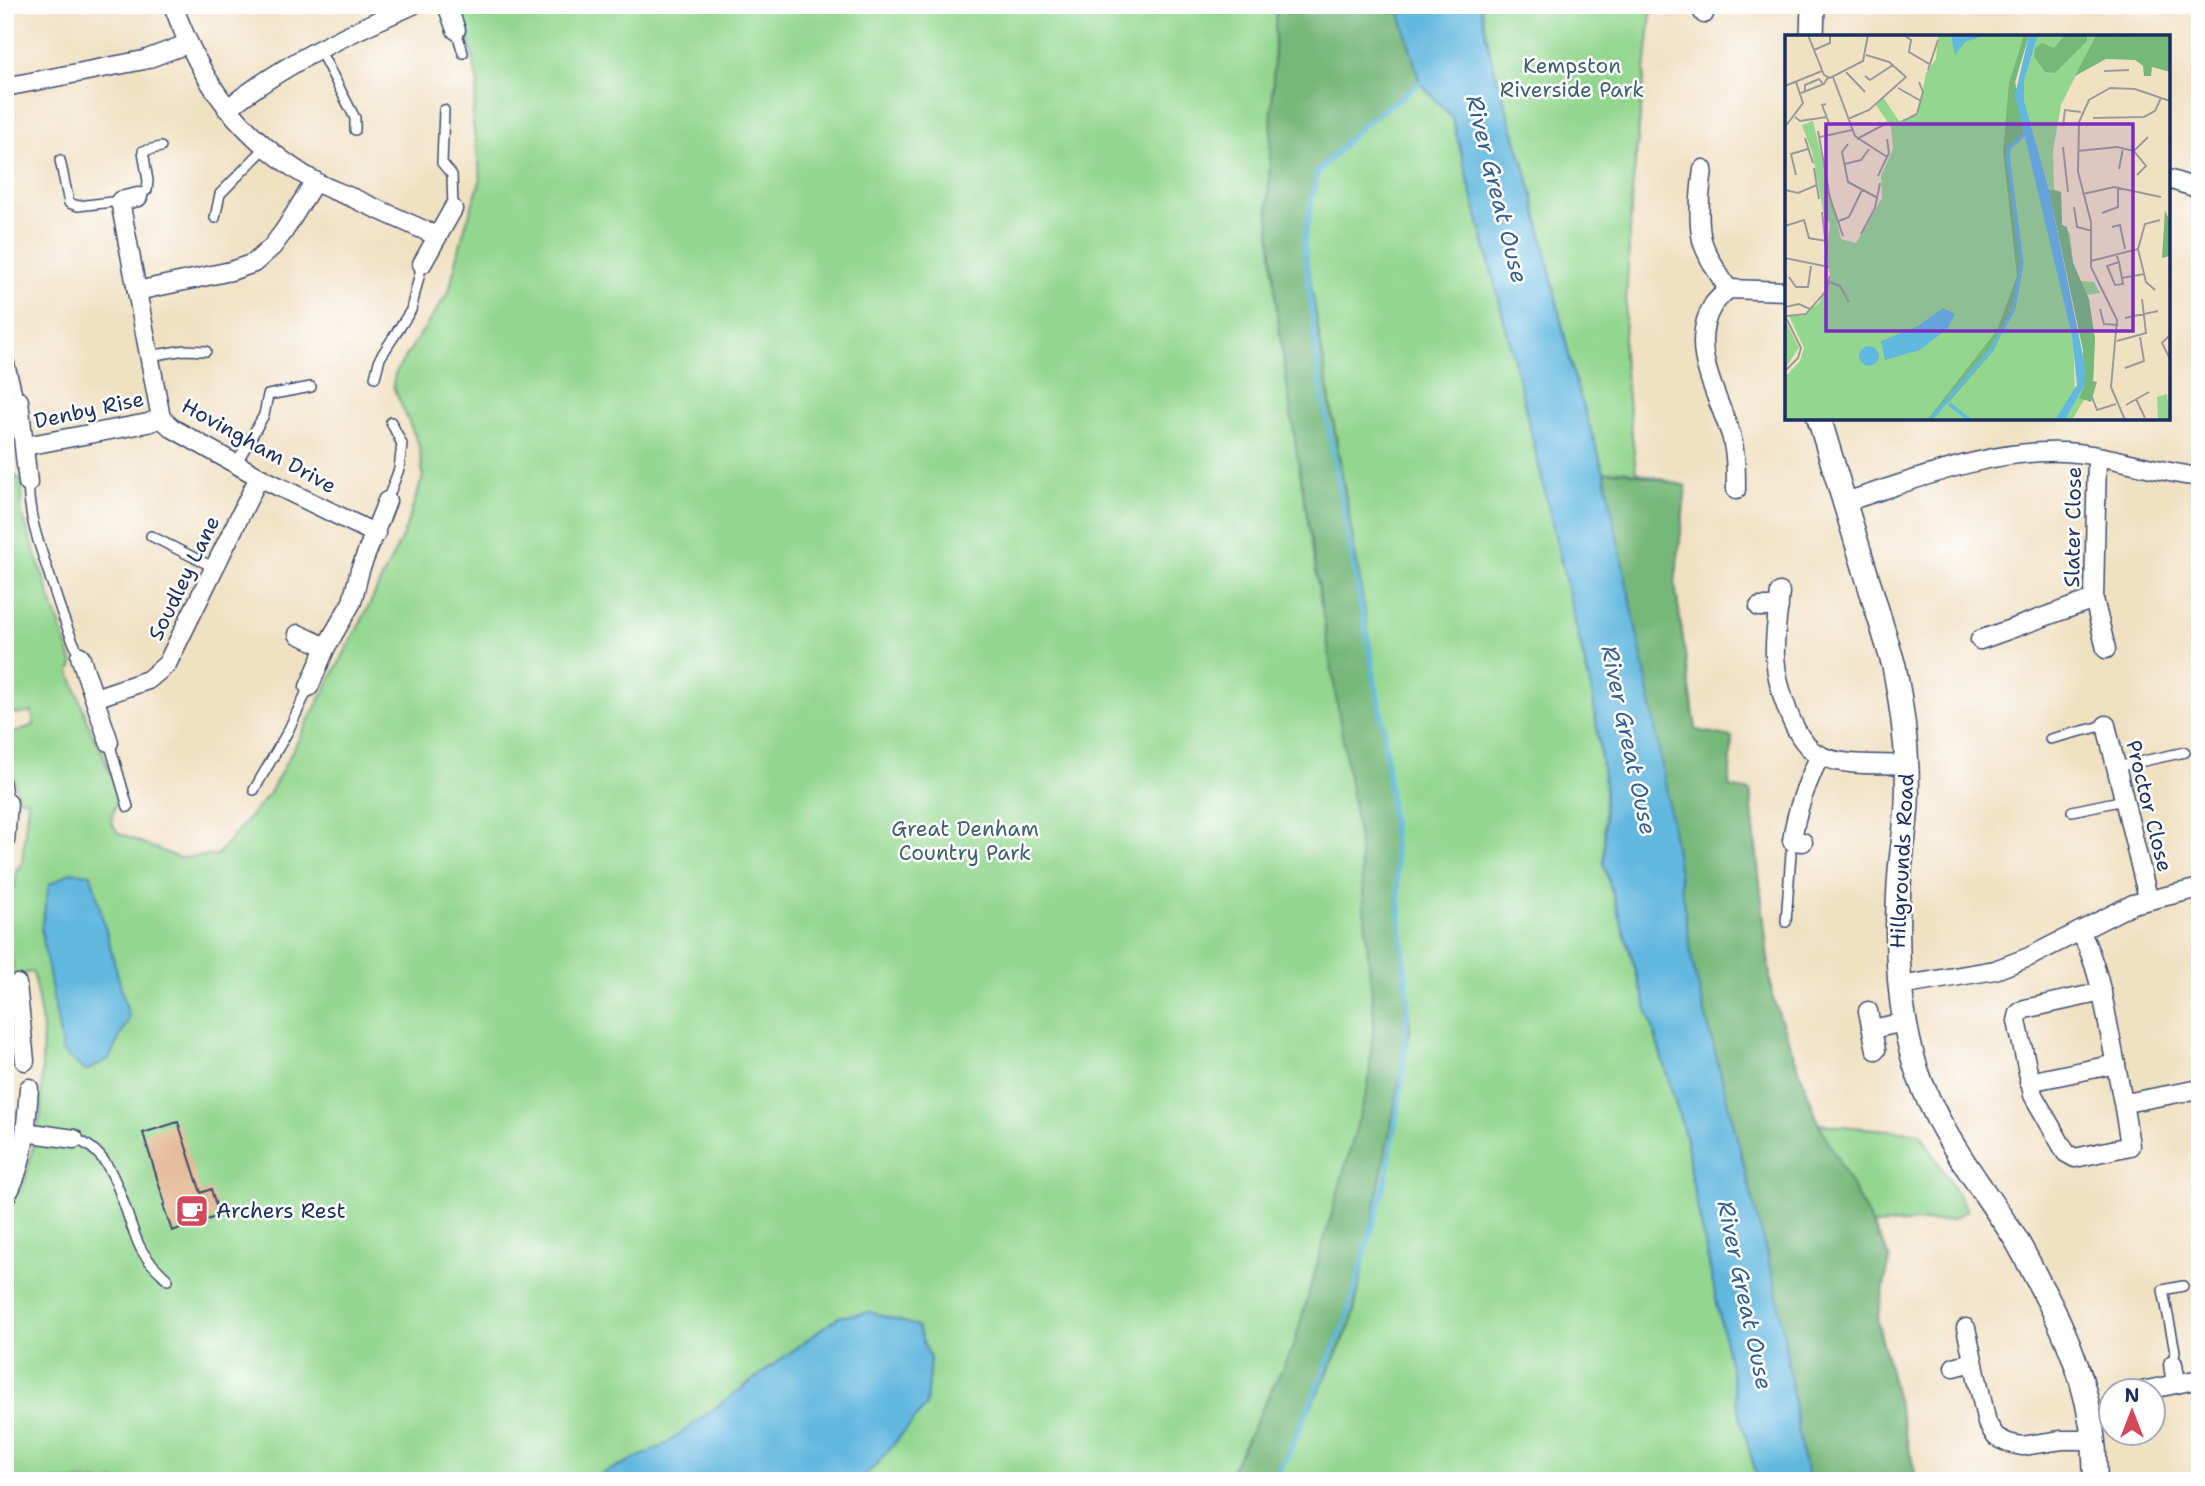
<svg xmlns="http://www.w3.org/2000/svg" width="2205" height="1486" font-family="'Shantell Sans',sans-serif">
<style>
.green{fill:#93d78f;stroke:#578376;stroke-width:2}
.forest{fill:#76b87a;stroke:#48746c;stroke-width:2}
.water{fill:#62b8df;stroke:#3e749e;stroke-width:2}
.lines{fill:none;stroke-linecap:round;stroke-linejoin:round}
.stream{stroke:#62b8df;stroke-width:5}
.building{fill:#e2b690}
.service-casing{stroke:#3b4a6d;stroke-width:12}
.minor-casing{stroke:#3b4a6d;stroke-width:21}
.tertiary-casing{stroke:#3b4a6d;stroke-width:26}
.service{stroke:#fff;stroke-width:9}
.minor{stroke:#fff;stroke-width:18}
.tertiary{stroke:#fff;stroke-width:23}
.labels{text-anchor:middle;dominant-baseline:central;stroke-width:5;stroke-linejoin:round;paint-order:stroke}
.park-label{font-size:21px;fill:#3f616d;stroke:#fff}
.street-label{font-size:21px;fill:#1b2f5e;stroke:#fff}
.poi-label{font-size:21px;fill:#1b2f5e;stroke:#fff;text-anchor:start}
.water-label{font-size:23px;font-style:italic;fill:#345f8b;stroke:#fff}
.inset-river{fill:none;stroke:#62b8df;stroke-width:3.5}
.inset-road{fill:none;stroke:#9b9a9a;stroke-width:2}
.view{fill:#7b2cbf;fill-opacity:0.15;stroke:#7b2cbf;stroke-width:3.5}
.inset-edge{fill:none;stroke:#1b2f5e;stroke-width:3.5}
</style>
<rect width="100%" height="100%" fill="#fff"/>
<filter id="ink" filterUnits="userSpaceOnUse"><feTurbulence type="fractalNoise" baseFrequency=".0143" numOctaves="2"/><feDisplacementMap in="SourceGraphic" scale="14" xChannelSelector="R" yChannelSelector="G"/><feConvolveMatrix kernelMatrix="1 2 1 2 8 2 1 2 1" color-interpolation-filters="sRGB"/></filter>
<filter id="wash" filterUnits="userSpaceOnUse"><feTurbulence type="fractalNoise" baseFrequency=".00686" numOctaves="4" result="noise"/><feDisplacementMap in="SourceGraphic" scale="28" xChannelSelector="R" yChannelSelector="G"/><feGaussianBlur stdDeviation="1.57" result="paint"/><feColorMatrix in="noise" values="0 0 0 0 0 0 0 0 0 0 0 0 0 0 0 0 0 1.4 0 .05"/><feComposite in="paint" operator="in"/></filter>
<g filter="url(#wash)">
<rect width="100%" height="100%" fill="#f0e1c2"/>
<g class="green">
<path d="M458,5H1398L1420,83L1452,117L1514,359L1593,698L1605,790L1604,865L1687,1142L1690,1171L1740,1416L1758,1481H5V1225L11,1219L7,1214V1207L24,1184L41,1113L43,1029L33,972L15,975L5,929L9,888H15L16,870L22,864L28,800L18,798L7,739L13,733L34,725L32,712C22,714 13,716 5,708V410L12,473L22,482L21,511L73,664L70,672L92,734L101,748L118,794L111,821L118,833L179,858L217,855L270,793L361,622L404,533L423,476L419,445L393,386L395,374L402,362L449,291L463,234L481,178L472,118L478,85L466,24Z"/>
<path d="M1480,5H1652L1632,192L1623,354L1636,472L1686,486L1675,584L1696,730L1732,737L1729,787L1750,791L1772,996L1819,1124L1920,1133L1967,1210L1951,1220L1873,1225L1890,1258L1877,1320L1917,1481H1810L1778,1299L1693,966L1667,794L1604,472L1574,377L1532,192L1491,58Z"/>
</g>
<g class="forest">
<path d="M1276,5H1398L1420,83L1360,127L1317,173L1304,241L1385,736L1410,1030L1352,1322L1275,1481H1226L1294,1345L1368,1087L1374,1022L1358,833L1297,454L1277,314L1268,204Z"/>
<path d="M1623,471L1686,486L1675,584L1696,730L1732,737L1729,787L1750,791L1772,996L1819,1124L1890,1258L1877,1320L1917,1481H1810L1802,1455L1778,1299L1693,966L1604,472Z"/>
</g>
<g class="water">
<path d="M1398,5H1480L1491,58L1532,192L1574,377L1604,472L1646,677L1667,794L1693,966L1778,1299L1802,1455L1810,1481H1758L1740,1416L1690,1171L1687,1142L1604,865L1605,790L1593,698L1514,359L1452,117L1420,83Z"/>
<path d="M71,872L91,874L129,1018L109,1059L86,1071L63,1053L41,929L49,885Z"/>
<path d="M870,1312L917,1326L930,1359L926,1406L875,1466L858,1481H586L665,1445L838,1317Z"/>
</g>
<g class="lines">
<path class="stream" d="M1272,1481L1288,1455L1347,1318L1386,1178L1402,1083L1408,1000L1384,730L1319,376L1304,241L1317,173L1360,127L1420,83"/>
</g>
<g id="blocks">
<path class="building" d="M178,1122L201,1193L211,1189L219,1216L172,1231L163,1205L165,1204L143,1133Z"/>
</g>
</g>
<g filter="url(#ink)">
<use href="#blocks" fill-opacity="0" stroke="#3b4a6d" stroke-width="2"/>
<g class="lines">
<defs>
<g id="service">
<path d="M456,30L463,53"/>
<path d="M319,49L355,118V130"/>
<path d="M444,110L442,163L452,175L453,209"/>
<path d="M60,160L69,203L78,206L120,201"/>
<path d="M138,197L147,190L148,181L143,151L161,147"/>
<path d="M215,218L220,194L266,147"/>
<path d="M5,346L19,401"/>
<path d="M149,356L185,350L206,351"/>
<path d="M375,377L380,358L411,310L422,264"/>
<path d="M236,464L264,415L268,395L311,387"/>
<path d="M28,483C29,518 38,541 49,574C58,602 66,629 80,656"/>
<path d="M387,501L399,469L402,444L391,422"/>
<path d="M151,536L215,568"/>
<path d="M2050,739L2106,725"/>
<path d="M109,742L128,807"/>
<path d="M2116,767L2185,752"/>
<path d="M5,782L8,803"/>
<path d="M254,790L288,731L309,687"/>
<path d="M2072,811L2124,800"/>
<path d="M1786,922L1791,853"/>
<path d="M74,1139C118,1152 122,1211 140,1247C146,1260 158,1270 168,1280"/>
<path d="M2173,1364L2175,1351L2163,1290L2183,1286"/>
</g>
<g id="minor">
<path d="M173,5C202,85 240,137 314,181C326,188 341,193 353,198C381,211 409,223 437,236"/>
<path d="M447,5L456,30"/>
<path d="M1699,5L1704,14"/>
<path d="M5,87L144,60L187,44"/>
<path d="M227,109C283,64 347,34 413,5"/>
<path d="M1703,169C1700,191 1697,218 1702,240C1707,258 1719,274 1728,289"/>
<path d="M2168,179L2200,189"/>
<path d="M138,197L120,201L161,418L172,428L259,477L376,534"/>
<path d="M422,264L453,209"/>
<path d="M137,291L231,271L254,263L272,247L284,231L315,181"/>
<path d="M19,401L28,483"/>
<path d="M25,446L148,423L161,418"/>
<path d="M1736,490C1736,471 1736,453 1731,435C1718,395 1687,347 1713,305C1717,299 1724,294 1728,289L1787,291"/>
<path d="M1845,502C1915,480 1989,449 2063,452C2109,454 2154,472 2200,477"/>
<path d="M1780,592C1778,613 1774,636 1775,657C1777,685 1793,744 1821,756C1846,767 1880,763 1907,765"/>
<path d="M2094,599L2106,649"/>
<path d="M1759,607H1779"/>
<path d="M298,634L326,647"/>
<path d="M1980,640L2094,599L2097,457"/>
<path d="M80,656L109,742"/>
<path d="M309,687L326,647L352,602L360,570L387,501"/>
<path d="M95,698L148,680L167,664L259,477"/>
<path d="M2106,725L2148,898"/>
<path d="M5,842L8,803"/>
<path d="M1803,842L1792,841C1796,810 1807,783 1820,755"/>
<path d="M2080,931C2098,965 2104,1002 2111,1040C2118,1075 2125,1110 2130,1146L2075,1158L2066,1153L2033,1095L2017,1021L2019,1013L2025,1009L2102,992"/>
<path d="M17,984L25,1061"/>
<path d="M1900,986L1995,970L2029,957L2133,904L2200,888"/>
<path d="M1868,1011L1876,1050"/>
<path d="M1872,1029L1905,1022"/>
<path d="M2029,1082L2116,1064"/>
<path d="M2125,1103L2200,1089"/>
<path d="M25,1132L74,1139"/>
<path d="M5,1198C25,1166 26,1126 29,1088"/>
<path d="M1966,1328L1987,1423L1996,1437L2008,1443L2022,1446L2062,1440H2093"/>
<path d="M2173,1364L2176,1384"/>
<path d="M1954,1367L1973,1362"/>
<path d="M2142,1391L2200,1379"/>
</g>
<g id="tertiary">
<path d="M1812,37L1813,5"/>
<path d="M1819,418L1894,666C1903,711 1909,757 1907,803C1906,825 1902,848 1900,871C1895,935 1896,1002 1915,1065C1935,1129 1979,1183 2015,1238C2024,1253 2032,1269 2040,1285C2074,1346 2097,1410 2095,1481"/>
</g>
</defs>
<use href="#service" class="service-casing"/>
<use href="#minor" class="minor-casing"/>
<use href="#tertiary" class="tertiary-casing"/>
<use href="#service" class="service"/>
<use href="#minor" class="minor"/>
<use href="#tertiary" class="tertiary"/>
</g>
</g>
<defs>
<symbol id="cafe-square" viewBox="-11 -11 22 22"><rect x="-9" y="-9" width="18" height="18" rx="4" fill="#d1495b" stroke="#fff"/><path d="M-5.5-4.5H6V0H3Q3 3.5 0 3.5H-2.5Q-5.5 3.5-5.5 0ZM3-3.2v2h1.7v-2ZM-6 4.5H4V6H-6Z" fill="#fff"/></symbol>
</defs>
<g fill-rule="evenodd">
<use href="#cafe-square" x="173" y="1192" width="38" height="38"/>
</g>
<g class="labels">
<g class="park-label">
<text x="1572" y="66">Kempston<tspan x="1572" dy="24">Riverside Park</tspan></text>
<text x="965" y="829">Great Denham<tspan x="965" dy="24">Country Park</tspan></text>
</g>
<g class="street-label">
<text transform="translate(89 410) rotate(-12)">Denby Rise</text>
<text transform="translate(259 446) rotate(29)">Hovingham Drive</text>
<text transform="translate(2073 527) rotate(-89)">Slater Close</text>
<text transform="translate(184 578) rotate(-64)">Soudley Lane</text>
<text transform="translate(2149 806) rotate(76)">Proctor Close</text>
<text transform="translate(1902 861) rotate(-87)">Hillgrounds Road</text>
</g>
<g class="poi-label">
<text x="216" y="1211">Archers Rest</text>
</g>
<g class="water-label">
<text transform="translate(1497 189) rotate(76)">River Great Ouse</text>
<text transform="translate(1629 740) rotate(78)">River Great Ouse</text>
<text transform="translate(1745 1295) rotate(78)">River Great Ouse</text>
</g>
</g>
<g transform="translate(1785 35)">
<rect width="385" height="385" fill="#f0e1c2"/>
<path d="M153,0H244L230,47L288,301L290,356L270,385H0V342L15,326L19,313L4,281H17L34,268L46,244L41,218L45,189L39,181L27,117L17,90L28,86L56,204L71,208L97,163L96,141L108,114L106,92L91,70L98,62L114,86L133,80L141,38L151,24ZM253,0H311L276,70L268,116L269,154L276,157L277,190L285,199L288,228L295,246L309,247L315,258L302,260L310,304L308,350L287,385H280L299,351L298,315L264,155L239,65V46ZM0,285L14,313L0,333ZM382,359L385,385H373L372,362Z" fill="#93d78f"/>
<path d="M239,0H244L230,47L239,100L224,113L223,122L237,233L229,273L209,315L164,367L142,385L212,295L232,241L218,117L224,48ZM280,0H302V6L270,38L260,37L249,21L250,13L257,8L269,13ZM311,0H385V37L367,32L366,41H359L358,31L350,25L321,24L290,41ZM264,155L276,157L277,190L282,192L288,228L304,264L310,304L308,346L312,347L306,367L294,363L299,351L298,315ZM380,175L385,187V221L377,223Z" fill="#76b87a"/>
<path d="M166,0H201L180,7L170,20ZM244,0H253L239,46V65L264,155L300,331L299,351L280,385H270L292,350L287,301L230,60ZM158,273L170,279L163,293L135,315L100,325L96,306L133,291ZM74 321a10 10 0 1 1 20 0a10 10 0 1 1-20 0Z" fill="#62b8df"/>
<path class="inset-river" d="M164,369L185,385M145,385L206,315L229,273L237,228L223,122L224,113L239,100"/>
<path class="inset-road" d="M23,0L39,40L45,43L78,26L83,0M119,0L126,5L124,17L146,30M29,15L45,8V0M143,35L153,5M319,36L344,35M61,37L80,57M80,41L85,45L108,30M48,42L70,101L102,122M0,51L37,36M113,53L136,66M20,56V50L34,44L38,49M16,58L39,49L43,42M41,69L37,70L44,88M10,82L15,86L42,82M308,83L359,82L370,76L376,63M63,84L84,75L121,42L104,27L81,20M118,86L132,79L138,57L134,47M278,91L280,75L296,77M0,92L18,68L11,47M33,96L45,163L58,201M35,102L67,95M20,103L28,128M72,104L102,88M63,109L57,117L63,147L93,163M278,112L283,157M293,116L332,112L349,116L363,102M349,116L361,131L352,140M60,129L76,125L84,114M29,133L34,164M334,134L338,113M11,140L6,119L23,114M93,141L104,118L102,104M0,155L13,158L32,150M298,159L329,152L376,162M289,172L292,192L307,196M37,177L41,212M317,178L333,172V153M54,186L64,182L77,155M0,191L19,185L24,203L41,206M327,192L335,190L340,214M76,199L90,173L95,148M353,214L361,247L370,255M353,214L360,189L375,185M331,219L334,227L338,249L330,250L322,231L334,227M0,223L44,232M306,226L353,214M4,242L11,252H23L26,231M337,243L359,239M44,247L55,251L64,267M0,272L14,269L25,274M315,274L319,289L333,290M1,281L21,279L41,256L45,241M340,283L373,276M385,300L377,308L385,324M332,306L361,298L357,264M340,333L359,326L355,302M0,336L13,323L16,313L0,281M307,362L312,375L331,369M351,364L360,383M341,370L364,357M340,385L326,352L332,285L306,232V187L293,137L294,87L304,65L325,53L350,54L385,66"/>
<path class="view" d="M41,89H348V296H41Z"/>
<rect width="385" height="385" class="inset-edge"/>
</g>
<rect width="2205" height="1486" fill="none" stroke="#fff" stroke-width="28"/>
<g transform="translate(2132 1412)"><circle r="33" fill="#ffffff" stroke="#a4acbf" stroke-width="2"/>
<path d="M0-5L12 26L0 18L-12 26Z" fill="#d1495b"/>
<text y="-10" font-size="19" font-weight="bold" text-anchor="middle" fill="#1b2f5e">N</text>
</g>
</svg>
